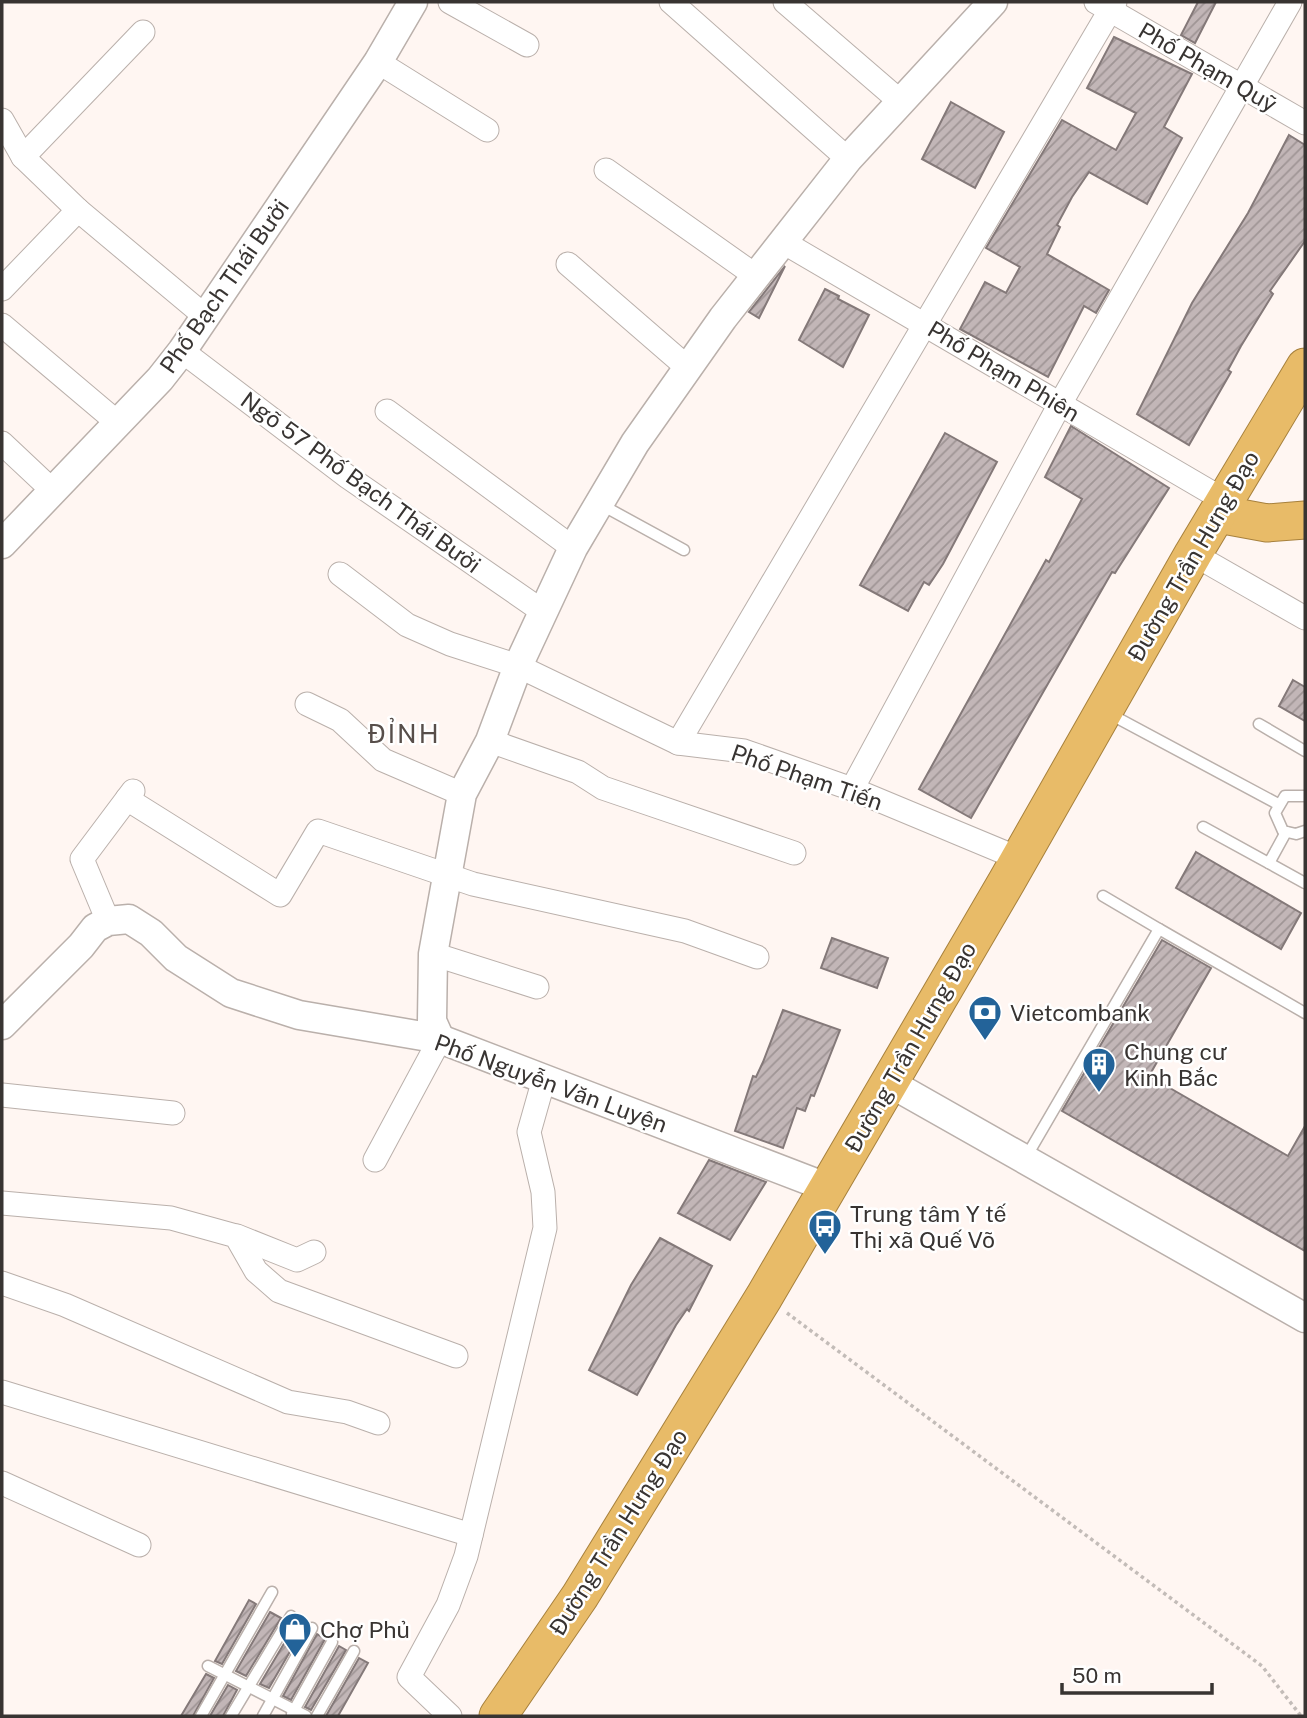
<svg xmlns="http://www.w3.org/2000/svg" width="1307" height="1718" font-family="'Public Sans',sans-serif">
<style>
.building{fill:url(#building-hatch);stroke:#847979;stroke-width:2}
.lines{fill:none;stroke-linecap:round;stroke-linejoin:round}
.service-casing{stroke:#bab0ab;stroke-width:13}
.minor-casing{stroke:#bab0ab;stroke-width:25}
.tertiary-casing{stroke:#bab0ab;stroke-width:31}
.trunk-casing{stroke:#a7813d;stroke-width:39}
.path{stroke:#c3bcb8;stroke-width:3.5;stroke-dasharray:3.5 3.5;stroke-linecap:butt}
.service{stroke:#fff;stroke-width:10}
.minor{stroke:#fff;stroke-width:23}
.tertiary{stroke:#fff;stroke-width:28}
.trunk{stroke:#e8bb68;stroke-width:37}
.labels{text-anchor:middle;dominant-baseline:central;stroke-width:5;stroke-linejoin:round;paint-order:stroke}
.street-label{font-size:23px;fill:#383432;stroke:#fff}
.poi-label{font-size:23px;fill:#383432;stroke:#fff;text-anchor:start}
.quarter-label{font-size:26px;letter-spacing:2px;fill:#574e4a;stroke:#fff}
</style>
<defs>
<pattern id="building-hatch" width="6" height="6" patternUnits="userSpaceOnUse" patternTransform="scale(1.75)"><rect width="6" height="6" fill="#c2b6b7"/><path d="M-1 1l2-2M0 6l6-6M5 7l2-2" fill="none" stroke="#9f9595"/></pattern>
</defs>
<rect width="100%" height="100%" fill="#fff6f2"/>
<g class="building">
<path d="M1198,2H1216L1195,43L1181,35Z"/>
<path d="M1114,37L1192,74L1164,127L1182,138L1147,204L1089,172L1072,197L1057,225L1060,227L1047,254L1109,290L1096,313L1084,306L1048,377L960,329L985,282L1006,293L1020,267L986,248L1062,120L1116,150L1136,113L1087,88Z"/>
<path d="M951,102L1004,132L975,188L922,159Z"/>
<path d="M1289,135L1305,145V241L1270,291L1273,294L1241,346L1228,370L1231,372L1189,445L1137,414L1192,303L1248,213Z"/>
<path d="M785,266L759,318L749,312Z"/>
<path d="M825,289L839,296L838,299L869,315L843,367L799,340Z"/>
<path d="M1071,426L1169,488L1115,573L1112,572L971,818L919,789L1046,560L1049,562L1082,499L1045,477Z"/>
<path d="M945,433L997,462L943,564L929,585L924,582L908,611L860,585Z"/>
<path d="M1293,680L1305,687V721L1279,706Z"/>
<path d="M1196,852L1301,913L1281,949L1176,888Z"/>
<path d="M832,938L888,958L877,988L821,968Z"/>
<path d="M1162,940L1211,968L1149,1076L1288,1156L1305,1126V1251L1062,1111Z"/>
<path d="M783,1010L840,1030L814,1096L811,1095L805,1111L797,1108L783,1148L735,1131L753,1076L756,1077L763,1062Z"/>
<path d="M709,1160L766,1182L730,1240L678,1213Z"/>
<path d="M660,1238L712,1266L689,1311L687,1309L676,1325L637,1395L589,1370L631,1285Z"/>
<path d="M249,1600L256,1604L222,1664L215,1661Z"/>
<path d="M270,1612L281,1618L246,1676L236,1671Z"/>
<path d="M295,1625L303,1629L269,1688L260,1684Z"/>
<path d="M317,1634L325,1639L291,1700L283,1696Z"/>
<path d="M339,1646L346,1650L311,1710L305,1707Z"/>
<path d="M359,1658L368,1663L338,1716H326Z"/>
<path d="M206,1674L214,1678L193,1716H181Z"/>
<path d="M228,1685L237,1690L223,1716H210Z"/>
</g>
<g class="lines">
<defs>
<g id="service">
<path d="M600,504L684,550"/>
<path d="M1108,713L1278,804"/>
<path d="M1259,724L1305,751"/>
<path d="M1305,796H1285L1275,813L1283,831L1296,834L1305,831"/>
<path d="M1203,827L1305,883"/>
<path d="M1269,863L1286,832"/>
<path d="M1159,929L1305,1013"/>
<path d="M1025,1159L1159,929L1103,896"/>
<path d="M208,1666L306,1716"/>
<path d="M292,1714L332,1642"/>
<path d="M201,1716L272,1592"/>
<path d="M231,1716L291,1616"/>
<path d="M263,1716L312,1628"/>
<path d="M317,1716L354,1651"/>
</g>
<g id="minor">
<path d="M450,2L527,45"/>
<path d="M671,2L848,159"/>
<path d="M785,2L902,103"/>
<path d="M1096,2L1305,123"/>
<path d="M378,62L487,130"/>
<path d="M2,120L23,157L78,210L206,317"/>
<path d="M23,157L143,32"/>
<path d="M606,170L756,276"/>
<path d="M783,242L1224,500"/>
<path d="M568,264L688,368"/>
<path d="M2,289L78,210"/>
<path d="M2,325L118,423"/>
<path d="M182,351L348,477L542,611"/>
<path d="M387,411L573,548"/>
<path d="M2,443L53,491"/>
<path d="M1193,554L1305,618"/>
<path d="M340,574L407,625L450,644L518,666L678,743L744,751L852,789L1020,859"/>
<path d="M307,704L340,720L383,760L462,794"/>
<path d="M490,741L578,772L603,788L794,853"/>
<path d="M678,743L1115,2"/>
<path d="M852,789L1060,404L1290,2"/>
<path d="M127,799L280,895L318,831L473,884L685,931L757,957"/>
<path d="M108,921L82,859L133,791"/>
<path d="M433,954L537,987"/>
<path d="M2,1095L173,1113"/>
<path d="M375,1160L440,1039"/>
<path d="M2,1203L171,1218L236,1236L256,1271L279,1291L456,1356"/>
<path d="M237,1236L297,1260L314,1252"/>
<path d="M2,1283L65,1305L288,1402L347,1412L378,1423"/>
<path d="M2,1392L471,1535"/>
<path d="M2,1483L139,1545"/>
<path d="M450,1716L409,1677L448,1605L466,1556L545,1228L543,1192L529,1132L544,1079"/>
</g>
<g id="tertiary">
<path d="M2,544L160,379L182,351L378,62L413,2"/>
<path d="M2,1025L81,946L95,928L108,921L129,919L151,933L176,958L231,993L299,1015L440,1039L826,1187"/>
<path d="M440,1039L432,1021L433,954L462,794L490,741L518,666L573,548L635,443L723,318L848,159L993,2"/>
<path d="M890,1083L1305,1318"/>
</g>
<g id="trunk">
<path d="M1218,514L1267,523L1305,520"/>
<path d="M498,1716L580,1596L764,1297L1007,881L1193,554L1305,367"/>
</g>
</defs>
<use href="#service" class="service-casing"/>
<use href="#minor" class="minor-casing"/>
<use href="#tertiary" class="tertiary-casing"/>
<use href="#trunk" class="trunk-casing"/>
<path class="path" d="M787,1313L1262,1666L1301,1716"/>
<use href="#service" class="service"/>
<use href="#minor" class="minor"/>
<use href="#tertiary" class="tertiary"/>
<use href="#trunk" class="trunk"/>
</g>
<defs>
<symbol id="bank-pin" viewBox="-11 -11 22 30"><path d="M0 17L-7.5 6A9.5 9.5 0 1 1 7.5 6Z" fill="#236399" stroke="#fff"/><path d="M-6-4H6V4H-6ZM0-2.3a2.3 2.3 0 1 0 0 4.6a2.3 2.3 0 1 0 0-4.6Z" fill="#fff"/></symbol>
<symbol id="building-pin" viewBox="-11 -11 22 30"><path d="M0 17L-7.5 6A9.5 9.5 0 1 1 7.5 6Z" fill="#236399" stroke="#fff"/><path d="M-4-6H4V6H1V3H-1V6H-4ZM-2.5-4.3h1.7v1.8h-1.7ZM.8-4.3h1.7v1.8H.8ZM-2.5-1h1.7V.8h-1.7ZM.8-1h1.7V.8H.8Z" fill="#fff"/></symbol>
<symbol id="bus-pin" viewBox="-11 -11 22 30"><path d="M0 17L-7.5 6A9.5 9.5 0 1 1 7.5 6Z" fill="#236399" stroke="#fff"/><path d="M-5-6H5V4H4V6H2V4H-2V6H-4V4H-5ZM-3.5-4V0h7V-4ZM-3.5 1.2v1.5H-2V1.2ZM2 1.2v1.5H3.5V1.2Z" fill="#fff"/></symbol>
<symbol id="shop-pin" viewBox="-11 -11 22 30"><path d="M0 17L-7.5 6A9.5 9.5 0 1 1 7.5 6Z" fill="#236399" stroke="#fff"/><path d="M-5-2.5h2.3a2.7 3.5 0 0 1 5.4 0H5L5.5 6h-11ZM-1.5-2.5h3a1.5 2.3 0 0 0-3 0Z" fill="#fff"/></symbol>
</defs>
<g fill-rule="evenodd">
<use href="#bank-pin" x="966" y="993" width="38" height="52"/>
<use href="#building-pin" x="1080" y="1045" width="38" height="52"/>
<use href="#bus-pin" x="806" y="1207" width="38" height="52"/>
<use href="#shop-pin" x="276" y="1610" width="38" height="52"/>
</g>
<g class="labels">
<g class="street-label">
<text transform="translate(1208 67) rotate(30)">Phố Phạm Quỹ</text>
<text transform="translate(224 286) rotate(-55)">Phố Bạch Thái Bưởi</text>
<text transform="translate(1004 371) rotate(31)">Phố Phạm Phiên</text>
<text transform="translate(361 482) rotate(36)">Ngõ 57 Phố Bạch Thái Bưởi</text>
<text transform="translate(1193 556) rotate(-60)">Đường Trần Hưng Đạo</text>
<text transform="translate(807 777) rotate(19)">Phố Phạm Tiến</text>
<text transform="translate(910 1047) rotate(-60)">Đường Trần Hưng Đạo</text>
<text transform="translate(551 1083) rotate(20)">Phố Nguyễn Văn Luyện</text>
<text transform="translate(618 1532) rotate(-58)">Đường Trần Hưng Đạo</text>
</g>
<g class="poi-label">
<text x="1010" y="1012">Vietcombank</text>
<text x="1124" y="1051">Chung cư<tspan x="1124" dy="26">Kinh Bắc</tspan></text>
<text x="850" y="1213">Trung tâm Y tế<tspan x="850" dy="26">Thị xã Quế Võ</tspan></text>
<text x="320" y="1629">Chợ Phủ</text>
</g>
<g class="quarter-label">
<text x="404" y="733">ĐỈNH</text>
</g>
</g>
<rect width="1307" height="1718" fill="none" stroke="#383432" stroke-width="7"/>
<path d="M1062 1683v10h150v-10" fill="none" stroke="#383432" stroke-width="3.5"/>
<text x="1072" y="1683" font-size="21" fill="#383432" stroke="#ffffff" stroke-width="5" paint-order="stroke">50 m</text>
</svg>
